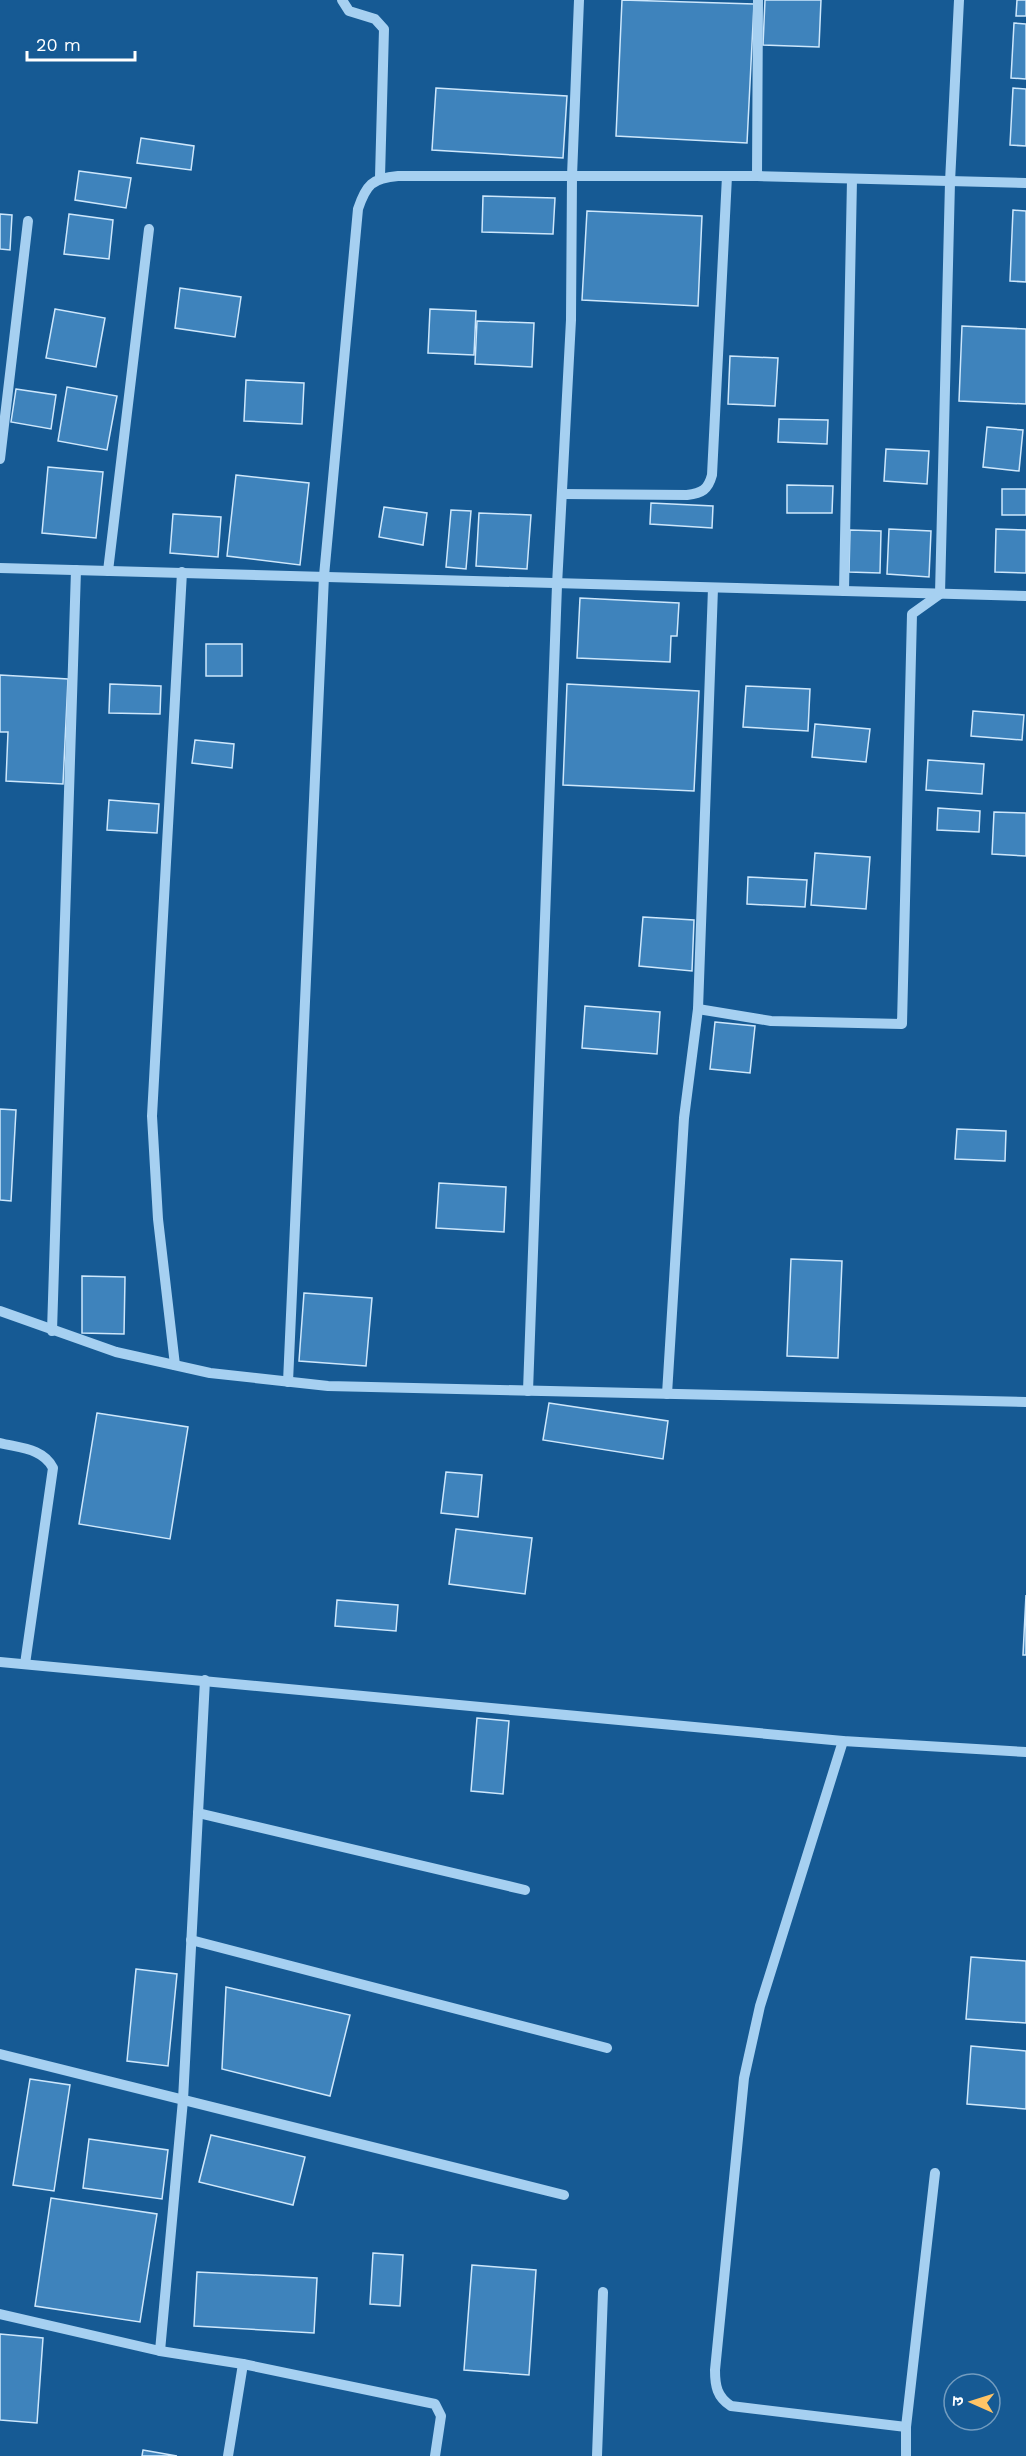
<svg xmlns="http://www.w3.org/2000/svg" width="1026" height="2456" font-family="'Work Sans','Noto Sans Devanagari',sans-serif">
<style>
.building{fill:#3e83bc;stroke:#cde7fc;stroke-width:1.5}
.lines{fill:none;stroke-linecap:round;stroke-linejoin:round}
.minor{stroke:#a6d0f1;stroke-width:10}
</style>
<rect width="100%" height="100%" fill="#165a94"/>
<g class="building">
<path d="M622,0L754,4L747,143L616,136Z"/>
<path d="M765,0H821L819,47L763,45Z"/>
<path d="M1017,0H1026V16H1016Z"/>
<path d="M1014,23L1026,24V79L1011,78Z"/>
<path d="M436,88L567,96L563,158L432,150Z"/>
<path d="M1013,88L1026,89V146L1010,145Z"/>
<path d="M141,138L194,146L191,170L137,163Z"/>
<path d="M79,171L131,178L126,208L75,200Z"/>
<path d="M483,196L555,198L553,234L482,232Z"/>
<path d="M1013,210L1026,211V282L1010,281Z"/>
<path d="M587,211L702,216L698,306L582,300Z"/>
<path d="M0,214L12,215L10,250L0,249Z"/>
<path d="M69,214L113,220L109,259L64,254Z"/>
<path d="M180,288L241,297L235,337L175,328Z"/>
<path d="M55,309L105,318L96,367L46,358Z"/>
<path d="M430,309L476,311L474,355L428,353Z"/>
<path d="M477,321L534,323L532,367L475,364Z"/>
<path d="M962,326L1026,329V404L959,401Z"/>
<path d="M730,356L778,358L775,406L728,404Z"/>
<path d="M246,380L304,383L302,424L244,421Z"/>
<path d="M67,387L117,396L107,450L58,441Z"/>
<path d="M16,389L56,395L51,429L11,422Z"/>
<path d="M779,419L828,420L827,444L778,442Z"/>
<path d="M987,427L1023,430L1019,471L983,467Z"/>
<path d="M886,449L929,451L927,484L884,481Z"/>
<path d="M48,467L103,472L96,538L42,533Z"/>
<path d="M236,475L309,483L300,565L227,556Z"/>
<path d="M787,485L833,486L832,513H787Z"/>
<rect x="1002" y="489" width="24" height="26"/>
<path d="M651,503L713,506L712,528L650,524Z"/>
<path d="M384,507L427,513L423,545L379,537Z"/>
<path d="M451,510L471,511L466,569L446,567Z"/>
<path d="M479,513L531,515L527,569L476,566Z"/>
<path d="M173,514L221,517L218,557L170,553Z"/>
<path d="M889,529L931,531L929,577L887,574Z"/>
<path d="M996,529L1026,530V573L995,572Z"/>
<path d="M850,530L881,531L880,573L849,572Z"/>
<path d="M580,598L679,603L677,636H671L670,662L577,658Z"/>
<rect x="206" y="644" width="36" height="32"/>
<path d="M0,675L68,679L63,784L6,781L8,732H0Z"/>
<path d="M110,684L161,686L160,714L109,713Z"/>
<path d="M567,684L699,691L694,791L563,785Z"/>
<path d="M746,686L810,689L808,731L743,727Z"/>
<path d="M973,711L1024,715L1022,740L971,736Z"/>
<path d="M815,724L870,729L866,762L812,757Z"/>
<path d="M195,740L234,744L232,768L192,763Z"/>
<path d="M928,760L984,764L982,794L926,790Z"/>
<path d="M109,800L159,804L157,833L107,830Z"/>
<path d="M938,808L980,811L979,832L937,830Z"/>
<path d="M994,812L1026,813V856L992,854Z"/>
<path d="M815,853L870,857L866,909L811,905Z"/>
<path d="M748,877L807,880L805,907L747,904Z"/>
<path d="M643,917L694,920L692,971L639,966Z"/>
<path d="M585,1006L660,1012L657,1054L582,1048Z"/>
<path d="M715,1022L755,1026L750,1073L710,1069Z"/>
<path d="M0,1109L16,1110L11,1201L0,1200Z"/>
<path d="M957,1129L1006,1131L1005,1161L955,1159Z"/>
<path d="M439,1183L506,1187L504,1232L436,1228Z"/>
<path d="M791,1259L842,1261L838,1358L787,1356Z"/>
<path d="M82,1276L125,1277L124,1334L82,1333Z"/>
<path d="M304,1293L372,1298L366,1366L299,1361Z"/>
<path d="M549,1403L668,1421L663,1459L543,1440Z"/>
<path d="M97,1413L188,1427L170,1539L79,1524Z"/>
<path d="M446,1472L482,1475L478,1517L441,1513Z"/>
<path d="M456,1529L532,1538L525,1594L449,1584Z"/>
<path d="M1026,1595V1655H1023Z"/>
<path d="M337,1600L398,1605L396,1631L335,1626Z"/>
<path d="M477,1718L509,1721L503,1794L471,1791Z"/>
<path d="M971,1957L1026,1961V2023L966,2019Z"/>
<path d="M136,1969L177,1974L168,2066L127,2061Z"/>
<path d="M226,1987L350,2015L330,2096L222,2069Z"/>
<path d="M971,2046L1026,2051V2109L967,2104Z"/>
<path d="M30,2079L70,2085L54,2191L13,2185Z"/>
<path d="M211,2135L305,2157L293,2205L199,2182Z"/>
<path d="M89,2139L168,2150L162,2199L83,2188Z"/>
<path d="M51,2198L157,2214L140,2322L35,2306Z"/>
<path d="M373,2253L403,2255L400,2306L370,2304Z"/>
<path d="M472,2265L536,2270L529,2375L464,2370Z"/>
<path d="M197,2272L317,2278L314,2333L194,2326Z"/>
<path d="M0,2334L43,2338L37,2423L0,2420Z"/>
<path d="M143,2450L177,2456H142Z"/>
</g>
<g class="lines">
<g class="minor">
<path d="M342,0L349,11L375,19L384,29L380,177"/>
<path d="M757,176L758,0"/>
<path d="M0,459L28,221"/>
<path d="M562,494L687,495C702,493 708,490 712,475L727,176"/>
<path d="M0,568L1026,596"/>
<path d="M108,571L149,229"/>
<path d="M844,591L852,179"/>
<path d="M698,1009L771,1021L902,1024L912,614L940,594L950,182L959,0"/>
<path d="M0,1311L116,1352L210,1373L328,1386L1026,1402"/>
<path d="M52,1331L76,570"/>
<path d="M175,1365L158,1219L152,1116L182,572"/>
<path d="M288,1382L324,576L358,209C366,185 372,178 398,176H757L1026,183"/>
<path d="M528,1391L557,585L571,320L572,176L579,0"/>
<path d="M667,1394L684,1118L698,1009L713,588"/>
<path d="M0,1443C19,1448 43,1448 53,1468L25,1664"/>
<path d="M0,1662L843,1741L1026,1752"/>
<path d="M843,1741L760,2006L744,2078L715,2370C715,2386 717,2397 731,2406L906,2427"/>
<path d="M198,1813L525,1890"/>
<path d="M191,1940L607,2048"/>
<path d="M0,2054L564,2195"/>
<path d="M0,2314L160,2351L183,2100L205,1680"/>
<path d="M160,2351L243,2364L228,2456"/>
<path d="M243,2364L435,2404L441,2416L435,2456"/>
<path d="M597,2456L603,2292"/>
<path d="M906,2456V2427L935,2173"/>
</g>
</g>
<g transform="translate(972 2402) rotate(273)"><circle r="28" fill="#165a94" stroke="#739cbf" stroke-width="1.5"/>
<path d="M0-4.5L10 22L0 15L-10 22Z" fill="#ffc466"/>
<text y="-9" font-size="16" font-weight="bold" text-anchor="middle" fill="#ffffff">उ</text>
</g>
<path d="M27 51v9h108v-9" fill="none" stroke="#ffffff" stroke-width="3"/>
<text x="36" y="51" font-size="18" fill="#ffffff" stroke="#165a94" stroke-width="4.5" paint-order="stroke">20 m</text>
</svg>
